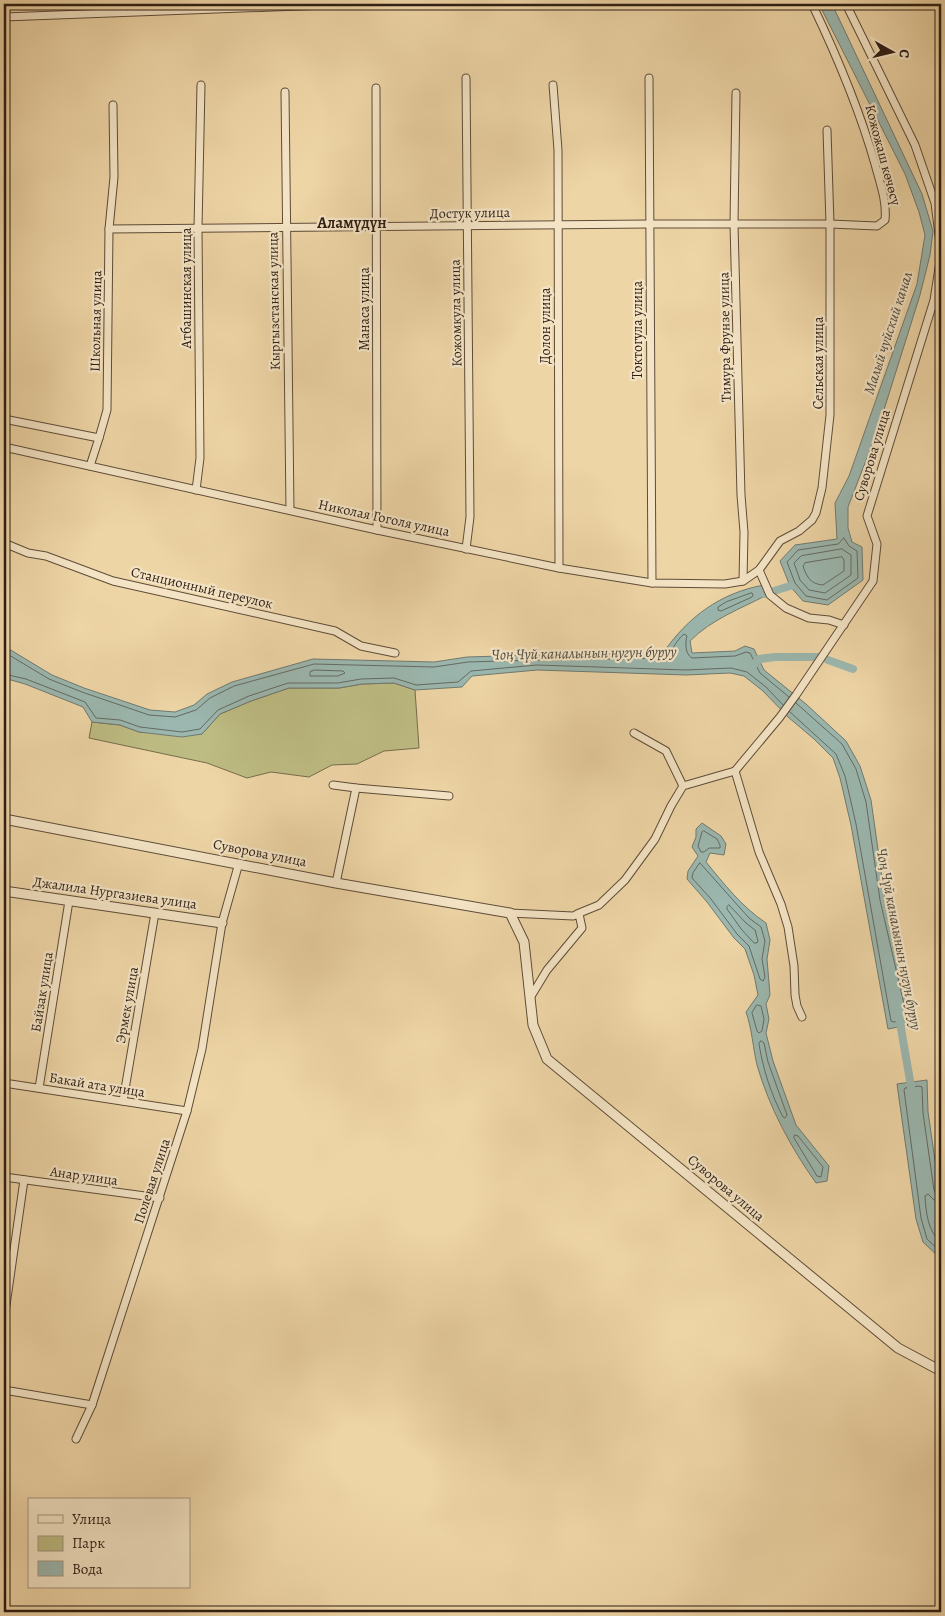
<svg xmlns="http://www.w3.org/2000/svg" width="945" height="1616" font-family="Alegreya,serif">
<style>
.green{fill:#bdbc83;stroke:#766d4c}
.water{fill:#9bb7af;stroke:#6f7a71}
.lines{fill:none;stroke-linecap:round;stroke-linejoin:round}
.shore{stroke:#646a62;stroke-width:1}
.canal{stroke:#9bb7af;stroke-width:8}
.minor-casing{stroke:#5e4c38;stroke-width:9}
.tertiary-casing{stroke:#5e4c38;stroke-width:11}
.minor{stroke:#f4e4c5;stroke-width:7}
.tertiary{stroke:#f4e4c5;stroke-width:9}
.labels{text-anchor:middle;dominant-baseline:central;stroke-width:4.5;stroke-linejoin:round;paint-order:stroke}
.street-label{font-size:14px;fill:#2e1e14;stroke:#f4e4c5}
.water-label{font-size:15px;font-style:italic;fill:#4f4c42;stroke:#f4e4c5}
.quarter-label{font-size:16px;font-weight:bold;fill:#2e1e14;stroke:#f4e4c5}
</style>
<rect width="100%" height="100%" fill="#eed5a6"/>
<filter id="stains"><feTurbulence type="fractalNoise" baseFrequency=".004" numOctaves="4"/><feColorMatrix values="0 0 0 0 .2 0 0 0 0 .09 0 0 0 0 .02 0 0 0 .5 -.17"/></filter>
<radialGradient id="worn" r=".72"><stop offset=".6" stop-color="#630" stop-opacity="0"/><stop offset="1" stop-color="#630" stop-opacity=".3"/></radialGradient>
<path class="green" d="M394,683L415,690L419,748L384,751L357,764L332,765L309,777L271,772L247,778L207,763L89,738L92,722L120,725L139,732L202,734L220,714L251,701L289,688H339L362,684Z"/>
<g class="water">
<path d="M819,4H832L922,194L933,231L930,255L920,295L877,432L848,507V528L852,542L862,547L863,580L828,605L803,601L790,586L780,561L795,545L837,539L835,503L849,476L917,284L925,235L919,212L905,174Z"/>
<path d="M764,585L767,595C740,609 712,619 690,641L692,653L735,651L745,646L754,649L764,670L806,704L846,741L860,766L871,800L885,899L914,1024L888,1029L851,825L840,778L833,758L814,739L788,717L763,691L744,676L730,673L686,675L537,670L472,676L462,687L415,690L394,683L362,684L339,688H289L251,701L220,714L202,734L182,737L139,732L120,725L92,722L83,707L25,684L4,678V646L52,675L84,688L150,710L175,712L194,705L207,694L232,682L313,659L434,662L467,657L501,656L663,653C688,617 720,593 764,585Z"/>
<path d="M702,823L721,836L726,844L724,855L710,853L706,862C724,884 742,907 766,923L770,940L767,959L770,995L766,1004L769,1019L766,1033L773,1061L796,1125L829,1166L827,1181L816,1183C791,1148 769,1107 757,1065C753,1048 752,1029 746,1012L758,995L754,975L745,949L734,938L707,902L687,879L688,871L698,856L692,847L696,837V829Z"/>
<path d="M927,1080L928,1112L941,1202V1259L923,1242L916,1219L897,1084Z"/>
</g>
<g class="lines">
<g class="shore">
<path d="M844,538L849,546L857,551L858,578L827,600L806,596L795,583L787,562L798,550L838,544Z"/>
<path d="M842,549L851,555V575L825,593L809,590L800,580L794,563L801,556Z"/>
<path d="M842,557L844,560V571L823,585C811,584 807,578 803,566L805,563Z"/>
<path d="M752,593L753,595L752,597L721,611L718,610V607L726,602Z"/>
<path d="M4,652L49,679L82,692L149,715L175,717L196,710L210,698L234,686L314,664L434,667L468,662L501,661L662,658C672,653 676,640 684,634L687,636C685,643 685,654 692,658L735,656L746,652L750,653L760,673L789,697"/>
<path d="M315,670L343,671L345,673L338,676H310V672Z"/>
<path d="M4,674L26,679L85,702L96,718L120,720L140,727L182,732L200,729L218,710L249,696L288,683H338L361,679L394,678L416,685L458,682L471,671L537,665L686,670L731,668L747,672L766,687L783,705"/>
<path d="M790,712L836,754L845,776L856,824L891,1021L894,1022L905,1020L907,1017L880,900L866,802L856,769L842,744L796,703"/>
<path d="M704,831L717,839L720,845V848H709L704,852H701L698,846L702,832Z"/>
<path d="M700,863L749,918L761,927L765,941L762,959L765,977L763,981L760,979L749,946L737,934L711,899L692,878L693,873Z"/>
<path d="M729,905L746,923L755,930L758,941L757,943H754L742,930L727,909V907Z"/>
<path d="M757,1005L761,1006L764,1019L762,1031L759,1033L757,1031L752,1013Z"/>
<path d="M761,1041L764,1043L768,1062L787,1115L785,1118L783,1117C771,1094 763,1069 759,1044Z"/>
<path d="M795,1135L798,1136L823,1167L821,1177L817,1176L794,1138Z"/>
<path d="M941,1195L936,1194L934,1190L923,1113L922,1087L919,1086L905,1088L904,1090L921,1218L927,1239L941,1252"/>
<path d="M941,1201L934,1200L928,1194L925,1196C926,1214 928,1231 941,1243"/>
</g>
<g class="canal">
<path d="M764,594L790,586"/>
<path d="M828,660L853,669"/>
<path d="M752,667L759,659L775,657H817"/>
<path d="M899,1017L912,1092"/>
</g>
<defs>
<g id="minor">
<path d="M846,4L915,145L935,203L941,251"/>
<path d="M4,17L352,4"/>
<path d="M649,78L652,583"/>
<path d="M553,85L558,150L559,568"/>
<path d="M376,88L377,530"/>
<path d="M285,92L290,510"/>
<path d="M736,93L734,224L741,495L744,532L743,581"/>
<path d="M109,229L649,224H830L877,226L885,220C887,201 880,183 875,164C859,108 837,56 812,4"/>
<path d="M4,419L99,438L107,410L109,229L114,177L113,105"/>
<path d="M4,447L377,530L559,568L652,583L725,584L743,581L759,570L780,541L799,531L812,520L816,513L822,488L830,415V224L827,130"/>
<path d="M90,466L99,438"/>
<path d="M196,490L200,458L198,228L201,85"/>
<path d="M4,543L28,553L46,556L113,581L335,631L361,646L395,653"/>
<path d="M466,549L470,517L466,78"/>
<path d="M759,570L770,595L786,608L809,618L829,620L844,625"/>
<path d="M634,733L666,751L683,786"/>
<path d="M735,771L759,852L781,904L788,927L794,966L795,995L797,1006L802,1017"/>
<path d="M333,785L356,788L449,796"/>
<path d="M336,883L356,788"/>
<path d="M510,913L573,916L579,914L582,928L547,970L530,998"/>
<path d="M577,914L599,905L625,880L655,839L671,806L683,786L735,771L780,717L796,695L873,581L877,544L867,516L934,300L941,255"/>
<path d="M4,1083L187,1111"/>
<path d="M39,1088L69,901"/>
<path d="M123,1101L155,913"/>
<path d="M4,1177L160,1198"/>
<path d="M4,1319L24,1180"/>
<path d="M4,1390L92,1405"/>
<path d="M76,1439L92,1405L187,1111L202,1049L222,923L239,863"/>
</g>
<g id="tertiary">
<path d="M4,819L336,883L510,913L524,942L533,1025L547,1059L898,1348L941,1371"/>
<path d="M4,891L222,923"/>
</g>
</defs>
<use href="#minor" class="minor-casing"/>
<use href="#tertiary" class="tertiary-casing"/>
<use href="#minor" class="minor"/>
<use href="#tertiary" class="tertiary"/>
</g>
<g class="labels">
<g class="street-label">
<text transform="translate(883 155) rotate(75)">Кожожаш көчөсү</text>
<text transform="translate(470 213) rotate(-1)">Достук улица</text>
<text transform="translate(186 288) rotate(-90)">Атбашинская улица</text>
<text transform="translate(274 301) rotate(-91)">Кыргызстанская улица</text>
<text transform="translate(364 309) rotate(-90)">Манаса улица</text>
<text transform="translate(456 313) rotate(-91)">Кожомкула улица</text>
<text transform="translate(96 321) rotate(-89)">Школьная улица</text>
<text transform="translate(545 326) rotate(-90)">Долон улица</text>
<text transform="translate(637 330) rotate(-90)">Токтогула улица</text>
<text transform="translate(725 337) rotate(-91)">Тимура Фрунзе улица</text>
<text transform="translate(818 363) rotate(-90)">Сельская улица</text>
<text transform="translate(872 455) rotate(-73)">Суворова улица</text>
<text transform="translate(384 518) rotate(12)">Николая Гоголя улица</text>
<text transform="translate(202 588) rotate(13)">Станционный переулок</text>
<text transform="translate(260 853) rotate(11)">Суворова улица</text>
<text transform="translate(115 893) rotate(8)">Джалила Нургазиева улица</text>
<text transform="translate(42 992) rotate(-81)">Байзак улица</text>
<text transform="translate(127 1005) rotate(-80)">Эрмек улица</text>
<text transform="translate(97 1085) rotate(9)">Бакай ата улица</text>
<text transform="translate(84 1176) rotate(8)">Анар улица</text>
<text transform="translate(152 1181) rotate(-72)">Полевая улица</text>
<text transform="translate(726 1188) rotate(40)">Суворова улица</text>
</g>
<g class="water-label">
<text transform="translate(888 333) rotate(-72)">Малый чуйский канал</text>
<text transform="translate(584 653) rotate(-1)">Чоң Чүй каналынын нугун буруу</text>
<text transform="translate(899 939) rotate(79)">Чоң Чүй каналынын нугун буруу</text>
</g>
<g class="quarter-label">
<text x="352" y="223">Аламүдүн</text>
</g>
</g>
<rect width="945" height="1616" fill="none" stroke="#eed5a6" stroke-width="20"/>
<rect x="5" y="5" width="935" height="1606" fill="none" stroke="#2e1e14" stroke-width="2.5"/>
<rect x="10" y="10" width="925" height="1596" fill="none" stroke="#2e1e14"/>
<rect x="28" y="1498" width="162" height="90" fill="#f4e4c5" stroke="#a5957e"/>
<rect x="38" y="1515" width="25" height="8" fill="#f4e4c5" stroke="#a5957e"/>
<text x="72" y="1524" font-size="15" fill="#2e1e14">Улица</text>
<rect x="38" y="1536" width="25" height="15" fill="#bdbc83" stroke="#a5957e"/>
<text x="72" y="1548" font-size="15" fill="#2e1e14">Парк</text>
<rect x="38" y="1561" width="25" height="15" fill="#9bb7af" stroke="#a5957e"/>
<text x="72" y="1574" font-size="15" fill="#2e1e14">Вода</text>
<g transform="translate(892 52) rotate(98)" stroke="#f4e4c5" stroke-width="4" paint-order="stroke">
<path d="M0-4L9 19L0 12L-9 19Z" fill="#2e1e14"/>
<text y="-8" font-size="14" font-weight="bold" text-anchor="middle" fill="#2e1e14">С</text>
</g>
<rect width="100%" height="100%" filter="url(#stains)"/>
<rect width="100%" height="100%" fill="url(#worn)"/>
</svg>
